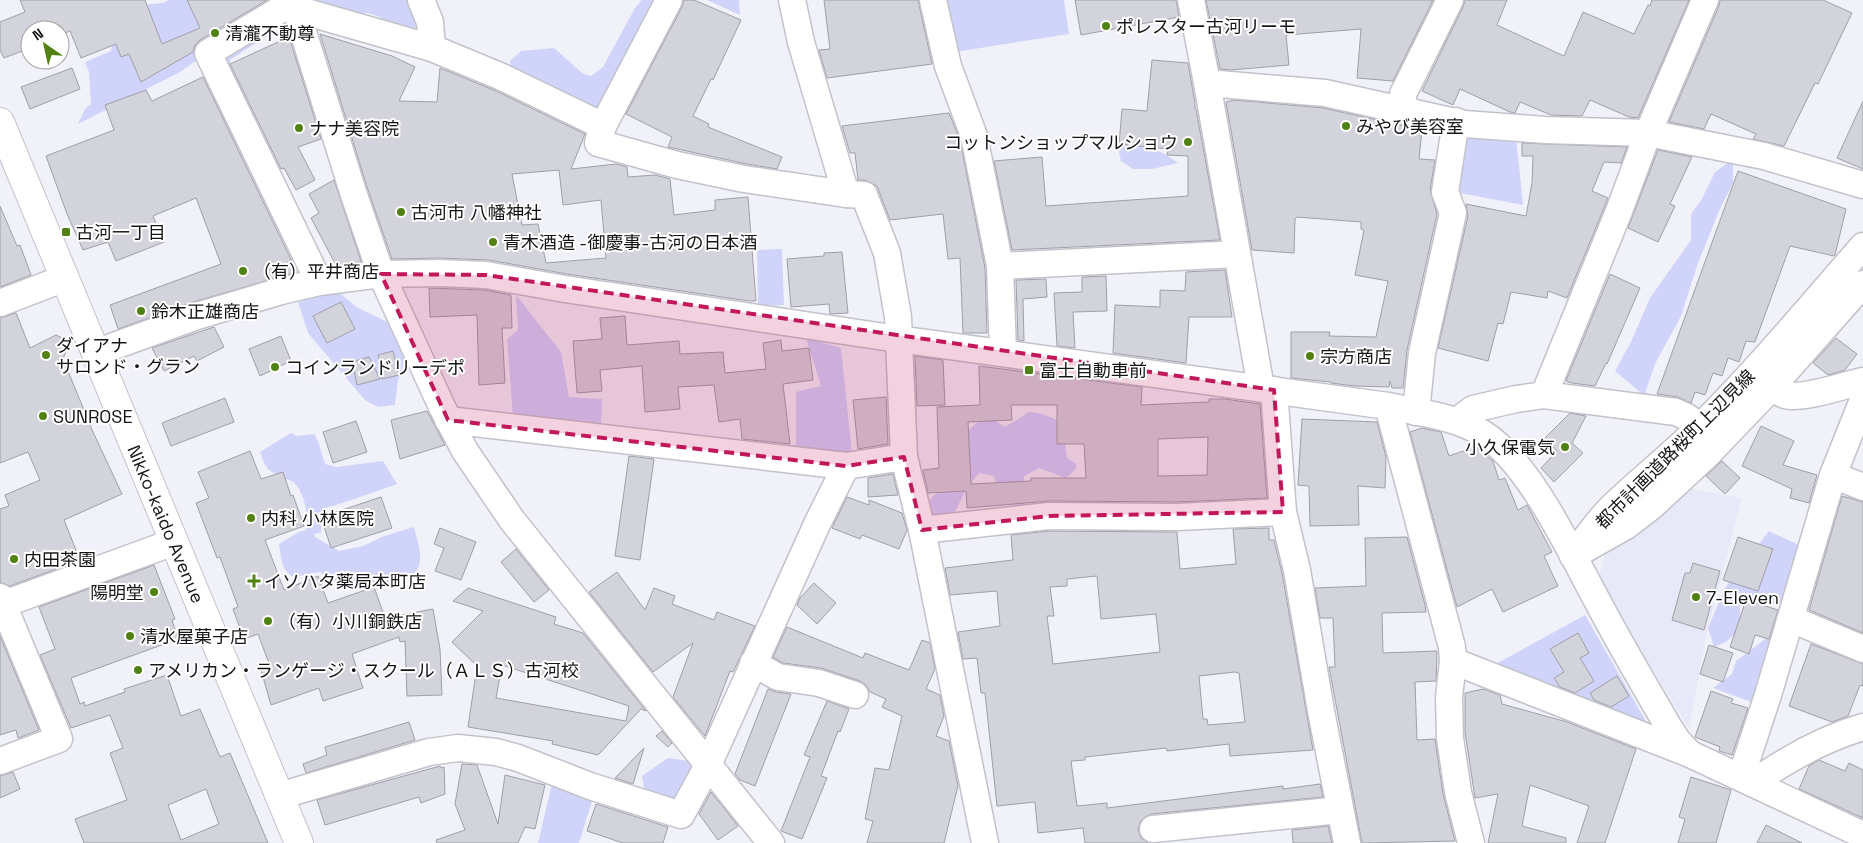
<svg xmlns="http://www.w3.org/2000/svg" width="1863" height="843" font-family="'Space Grotesk','Noto Sans JP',sans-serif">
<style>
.built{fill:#e8e9f8}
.green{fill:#d0d3fa}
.building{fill:#d3d4db;stroke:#9f9fa7;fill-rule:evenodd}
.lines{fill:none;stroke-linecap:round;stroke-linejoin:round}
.minor-casing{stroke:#c2c3ca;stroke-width:29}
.major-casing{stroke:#c2c3ca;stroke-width:30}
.minor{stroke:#fff;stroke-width:26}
.major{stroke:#fff;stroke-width:28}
.marked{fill:#c2185b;fill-opacity:0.2;stroke:#c2185b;stroke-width:4;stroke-dasharray:10 6;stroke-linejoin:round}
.poi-dot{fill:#518112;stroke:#fff;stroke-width:2}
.labels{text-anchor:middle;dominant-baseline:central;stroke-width:4;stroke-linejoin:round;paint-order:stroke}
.poi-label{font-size:18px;fill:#141517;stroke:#fff;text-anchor:start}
.street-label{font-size:18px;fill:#141517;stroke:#fff}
</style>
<rect width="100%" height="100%" fill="#f1f2f9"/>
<path class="built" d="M1686,488L1742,498L1708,628L1689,728L1598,582L1604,556Z"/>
<g class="green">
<path d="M169,0H216L205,22L196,33L199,41L226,29L268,25L270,34L230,60V71L195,51L197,60L180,72L78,124L85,109L91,104L89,72L85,62L111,51L117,13L141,5L163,3Z"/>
<path d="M305,0H429L420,27L408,28L392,25L380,17L368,13L358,14Z"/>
<path d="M642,0H665L609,127L512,71L510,61L521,51L554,48L582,73L591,76L603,67L635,8Z"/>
<path d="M707,0H739L740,15Z"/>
<path d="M947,0H1064L1069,34L955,52Z"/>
<path d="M1461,131L1516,137L1523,205L1455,192Z"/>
<path d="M1115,136L1163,153L1178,163L1152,169H1133L1121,161Z"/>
<path d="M1733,159V183L1719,211L1698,263L1681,316L1656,362L1646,390V397L1615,371L1631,342L1650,298L1691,240V214L1702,199L1715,172Z"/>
<path d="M782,249L784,305L758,306L757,250Z"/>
<path d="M337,291L358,308L394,325L407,357L398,380L395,405L378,407L365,400L308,333L298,302Z"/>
<path d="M516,295L561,352L569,397L602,399L601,431L513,416L507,339L518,330Z"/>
<path d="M806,338L841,348L852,453L796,452V392L821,386Z"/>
<path d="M1029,412C1042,413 1052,416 1062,424L1067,458L1076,464V469L1066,478L1039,468L1024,476V495L1022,505H1010L999,494L994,476L979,473L966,489L955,512L933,520L926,513L931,498L966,468L970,461C968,458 965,453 964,450C960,434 976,422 988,416L1005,427Z"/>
<path d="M291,433L296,436L314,434L318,441L325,464L337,467L383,461L397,484C372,493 347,502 322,509L321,533L314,534L315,537L339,551L363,546L384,536L414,527C416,535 419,544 420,553C424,600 357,576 332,582L320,572L293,577C281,570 281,556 279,544L299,532L306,530C309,517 305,492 293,482C290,480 285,479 282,477C266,470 266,468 260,452Z"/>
<path d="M1769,531L1801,546L1800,608L1739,598L1741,628L1726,642L1714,647L1708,628L1725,588Z"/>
<path d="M1585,615L1651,730L1494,665Z"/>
<path d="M1772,634L1775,647L1757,704L1713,688L1732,674L1736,661Z"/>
<path d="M668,758L689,761L694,769L678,803L645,792L642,776Z"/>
<path d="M552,784L593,798L579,843H538Z"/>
</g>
<g class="building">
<path d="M20,0H145L162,44L200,28L187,0H267L200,40L195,45L193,52L141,82L129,54L121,57L116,44L81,58L70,31L60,35V30H30V48L4,58L0,50V22L25,12Z"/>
<path d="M684,0H694L741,20L713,80L711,79L693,116L709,124L708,127L782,157L777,169L747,164L668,147L672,137L626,114L682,7Z"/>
<path d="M824,0H918L932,64L827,78L819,50L830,49Z"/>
<path d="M1075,0H1176L1179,17L1081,35Z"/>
<path d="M1206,0H1433L1393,81L1357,78L1361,29L1286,35L1289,65L1231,70L1220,69Z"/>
<path d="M1465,0H1507L1497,25L1564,56L1583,12L1634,34L1648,5L1650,6L1652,0H1689L1638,118L1629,117L1590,100L1582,116L1551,115L1520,102L1515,113L1510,112L1460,89L1453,105L1422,91L1463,7Z"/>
<path d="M1720,0H1823L1852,13L1818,84L1815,83L1784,146L1753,139L1756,134L1711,114L1704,129L1669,122L1719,6Z"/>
<path d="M320,34L392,56L415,67L399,101L437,102L440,68L496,91L585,134L571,169L616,164L627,167L628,177L655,175L670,179L674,215L715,210V200L748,197L756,301H749L567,274L489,260L440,258L392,259L367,187ZM559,170L563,205L601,200L606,258L546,263L538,224L522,225L512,174Z"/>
<path d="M289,37L321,139L298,147L315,180L296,190L284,168L281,169L230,64Z"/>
<path d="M1152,60L1188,63L1195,103V109H1196L1220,240L1012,250L994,161L1042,157L1046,206L1188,196V156L1167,155L1168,149L1119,144L1122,109L1147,111Z"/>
<path d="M72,68L80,89L30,109L21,87Z"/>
<path d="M203,77L297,272L193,302L118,329L110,305L221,264L196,198L153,216L164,242L116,261L108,242L83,250L67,214L46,156L114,130L105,105L146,90L152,101Z"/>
<path d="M1234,100L1323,108L1422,130L1419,159L1435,160L1430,190L1437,214L1407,350L1403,388H1392L1390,381L1389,387L1354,386L1331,383V382L1291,378V332H1330L1329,336L1376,337L1388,281L1355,275L1364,230L1361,229V222L1297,217L1295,219L1294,253L1252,250L1226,102Z"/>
<path d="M1863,101V169L1837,158Z"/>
<path d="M949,113L960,140L985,268L987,333H963L960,258L948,259L943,214L890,220L877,186L865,180H858L855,153H850L842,126Z"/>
<path d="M1522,143L1627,147L1621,163L1604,162L1592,191L1608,198L1567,298L1548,291L1547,298L1511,292L1503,324L1498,323L1488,361L1438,348L1468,216L1466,204L1526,216L1532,183L1533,156H1522Z"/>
<path d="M1658,150L1692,157L1670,204L1675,206L1658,242L1628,228Z"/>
<path d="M1738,171L1846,209L1835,255L1834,256L1790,246L1755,342L1746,341L1739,362L1728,358L1722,376L1713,373L1705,395L1695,392L1691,403L1678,397L1657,394Z"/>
<path d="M334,180L361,261L360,262L336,265L311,218L319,213L309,194Z"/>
<path d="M0,206L17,246L20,245L31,275L0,287Z"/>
<path d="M842,252L848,313L830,314L829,304L791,307L787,259L824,256V253Z"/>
<path d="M1225,270L1232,317H1189L1186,363L1113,353L1115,305L1160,307V290L1185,291L1186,272Z"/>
<path d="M1610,274L1640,288L1607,364L1606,363L1595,386L1572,383L1566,381Z"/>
<path d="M1106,276L1107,311L1073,312L1075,348L1057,346L1054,293L1082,292V277Z"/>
<path d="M1046,279L1047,297L1023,299L1024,341L1018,340L1016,280Z"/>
<path d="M429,288L484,290L511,295L512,328H502L505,383L479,385L477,315L430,317Z"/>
<path d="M341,302L355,329L327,343L313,316Z"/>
<path d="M16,313L30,348L56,335L64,339L66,351L63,359L93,432L122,494L64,520L80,560L10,586L0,582V509L9,506L5,495L40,480L28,452L0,463V318Z"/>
<path d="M625,316L627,345L679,341L680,354L723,352L725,373L766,369L763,343L781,340L782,351L809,348L813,380L783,384L790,444L742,439L740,419L719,422L714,385L678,387L680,409L645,412L642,366L600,370L602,391L577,393L573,341L602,339L600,318Z"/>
<path d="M214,327L224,347L197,361L194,356L164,371L152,348Z"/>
<path d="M281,336L291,361L260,376L249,349Z"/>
<path d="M1836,338L1857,354L1845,370L1828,375L1813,363Z"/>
<path d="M393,351L399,375L382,379L378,355Z"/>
<path d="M915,356L943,360L945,405L917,406Z"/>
<path d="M369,357L380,379L357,385L352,362Z"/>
<path d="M979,366L1142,387L1141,405L1209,402V399H1225L1260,404L1267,498L1177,502L1049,501L967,508L966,491L928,493L923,470L939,468L937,407L980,405ZM1011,405H1057V444H1084L1086,478H1031V481L971,484L968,422L1012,420ZM1208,437L1207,475L1158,476V439Z"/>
<path d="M886,397L888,444L858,449L853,400Z"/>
<path d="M225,398L234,422L171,446L162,423Z"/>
<path d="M427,411L445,445L400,459L391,420Z"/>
<path d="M1570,413L1586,416L1572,443L1583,453L1554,482L1541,468L1557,451L1544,439Z"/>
<path d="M1302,419L1377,422L1386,457L1385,488L1358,486L1359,525L1310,526L1309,486L1298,485Z"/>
<path d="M356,421L367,452L333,463L323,432Z"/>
<path d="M1761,426L1794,441L1783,465L1817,475L1809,503L1790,498L1792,489L1742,466Z"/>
<path d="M1422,428L1441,432L1449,456L1475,447L1493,461L1499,480L1505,478L1518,510L1527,505L1552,552L1544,556L1558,586L1503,612L1492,589L1457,607L1410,432Z"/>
<path d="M250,451L261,479L283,472L291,496L293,495L304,526L265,540L284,590L318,576L328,603L374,587L385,618L433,609L440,649L442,695L407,696L405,641L400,642L399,637L352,654L363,688L323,701L319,688L271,705L261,670L270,666L258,634L244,639L233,609L238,607L220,557L217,558L196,503L209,498L198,472Z"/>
<path d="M629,456L654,459L640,560L615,556Z"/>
<path d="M1722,461L1740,478L1725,494L1706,476Z"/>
<path d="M893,474L898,495L868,497V478Z"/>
<path d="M1842,496L1863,502V633L1809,610Z"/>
<path d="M381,497L392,528L331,548L321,517Z"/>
<path d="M847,497L869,505V500L902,513L907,530L899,549L862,535L860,539L832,528Z"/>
<path d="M440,528L476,542L461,580L435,571L444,548L434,544Z"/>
<path d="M1269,528V540H1274L1282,573L1313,750L1230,756L1229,744L1167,751L1166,748L1085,757V760L1071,761L1077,806L1107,803V808L1283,786V789L1320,784L1323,797L1151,814L1145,817L1140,822L1138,830L1141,838L1148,843H1085L1083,828L1038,833L1035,802L997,806L985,693H981L977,658L963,659L958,632L1000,626L997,591L950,595L945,568L1013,560L1011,535L1050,531L1177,532L1180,569L1236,564L1233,529ZM1097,576L1101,619L1156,614L1160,652L1053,664L1047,616H1054L1050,587L1067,586V579ZM1235,672L1239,673L1245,722L1208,725L1207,719H1203L1199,676Z"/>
<path d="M1407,537L1425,605L1426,612L1382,613L1383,653L1437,651L1436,681L1415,682L1417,740L1435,739L1443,794L1455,841L1362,843L1329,667H1335L1333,618H1320L1315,588L1366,586L1365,538Z"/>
<path d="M1738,537L1773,549L1758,591L1723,580Z"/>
<path d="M516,549L549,590L534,602L501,562Z"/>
<path d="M1693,563L1720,571L1704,630L1672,620L1685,573H1690Z"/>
<path d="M154,565L175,619L172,620L178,639L71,678L80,704L84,702L85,706L125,692L124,689L167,675L181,716L200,709L220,757L230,753L268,843H84L75,819L127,800L110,753L123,748L110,715L71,728L40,655L55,649L39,607ZM206,789L219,824L181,840L168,805Z"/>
<path d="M617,572L645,610L654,588L675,596L672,604L714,620L717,612L755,626L733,672L730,671L705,736L673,697L693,643L653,672L589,592Z"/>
<path d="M814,583L836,603L817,624L797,605L800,598Z"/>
<path d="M468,588L556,617L554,624L583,633L646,711L641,709L598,755L552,744L553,741L468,727L477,666L452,642L483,611L453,601ZM502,665L629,706L626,721L496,698Z"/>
<path d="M1746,600L1778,610L1769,639L1755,635L1749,654L1730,647Z"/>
<path d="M787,627L863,658L865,653L909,670L922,640L930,643L935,669L926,689L940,695L944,716L936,736L949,741L958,786L944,843H867L873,821L865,819L875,768L889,770L902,716L882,707L886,699L870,692L866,685L860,681L821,668L783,663L773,657Z"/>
<path d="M1578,633L1589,653L1580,658L1594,681L1575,693L1560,687L1554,678L1564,672L1550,649Z"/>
<path d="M0,636L39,730L18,738L16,730L0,735Z"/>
<path d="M1811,644L1863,664V686L1860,685L1848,716L1832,722L1789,706Z"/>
<path d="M1709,645L1733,653L1723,682L1700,674Z"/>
<path d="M1617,676L1629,696L1611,707L1594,700L1590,693Z"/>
<path d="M768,689L776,692L791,694L755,786L740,780L735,774Z"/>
<path d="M1483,689L1500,695L1502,704L1567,722L1636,749L1605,843H1577L1589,806L1530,785L1522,826L1566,838V843H1488L1498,794L1475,798L1465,732V693Z"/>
<path d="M1711,691L1733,699L1731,703L1748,708L1732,755L1719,751L1720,747L1695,737Z"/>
<path d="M827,701L849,709L840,732L838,731L821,776L827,778L802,839L781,831L810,757L804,755Z"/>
<path d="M409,722L415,740L306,773L303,764L327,755L325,747Z"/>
<path d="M662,731L672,743L668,747L656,736Z"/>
<path d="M644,748L633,784L615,778Z"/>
<path d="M1819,760L1845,771L1849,763L1863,770V818L1799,789L1809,766Z"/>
<path d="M462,764L477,765L498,824L505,775L545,785L535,829L525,827L518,843H437L436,840L465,830L455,804Z"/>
<path d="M440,766L441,768L444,767L445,794L421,803L419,797L325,825L317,800Z"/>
<path d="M13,772L20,789L0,798V776Z"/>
<path d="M1691,777L1731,790L1716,843H1678L1685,819L1679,817Z"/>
<path d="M711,792L738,826L718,840L699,814Z"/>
<path d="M596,804L668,827L663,843H623L587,831Z"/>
<path d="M1766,825L1802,843H1757Z"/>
<path d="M1328,826L1332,843H1293L1292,830Z"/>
</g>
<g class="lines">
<defs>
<g id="minor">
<path d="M292,0L296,9L353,192L381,274L442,407L465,451L512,520L771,843"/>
<path d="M421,0L430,22L432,48"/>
<path d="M669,0L603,126L598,143L677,165L744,179L846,194L864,195L887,253L898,317L904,457L922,530L985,843"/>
<path d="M792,0L801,42L846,194"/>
<path d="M933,0L948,66L974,136L1000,266L1003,353"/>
<path d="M1191,0L1207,83L1261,388"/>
<path d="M293,2L208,53L319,282"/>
<path d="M296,9L432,48L502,77L603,126"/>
<path d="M1207,83L1325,93L1464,124L1546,130L1648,133L1764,156L1863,185"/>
<path d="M1404,110L1403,94L1450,0"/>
<path d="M1000,266L1237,254"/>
<path d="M0,303L65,278"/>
<path d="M95,353L197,316L281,291L319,282L381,274L440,273L486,275L565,289L898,339L1388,406C1420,413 1454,416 1482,433C1530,462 1572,555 1599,604C1621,646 1645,686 1668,726L1677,740L1690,754"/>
<path d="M1759,378C1767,385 1775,392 1785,395C1802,400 1845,385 1863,381"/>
<path d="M1274,390L1283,512L1297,570L1321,711L1347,843"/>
<path d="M1544,395L1619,211L1648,133L1705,0"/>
<path d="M1388,406L1452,647L1453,661L1449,697L1450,738L1458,792L1471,843"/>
<path d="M1416,412L1422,353L1453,213L1445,192L1456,121"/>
<path d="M448,420L846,466"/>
<path d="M1457,421L1473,409L1516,399L1544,395L1676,412L1687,417L1714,438"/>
<path d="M1833,475L1863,487"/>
<path d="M922,530L1049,516L1177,517L1283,512"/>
<path d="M1578,553L1626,526L1652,506L1707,455L1771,388L1863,284"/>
<path d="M1573,556C1585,539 1597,522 1611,508C1640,480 1672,455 1701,426C1758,369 1810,307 1863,246"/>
<path d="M0,597L59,739L0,761"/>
<path d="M4,604L174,542"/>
<path d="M1791,619L1863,649"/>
<path d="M1453,661L1690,754L1863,835"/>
<path d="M753,663L778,677L819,683L855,695"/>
<path d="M1741,777L1768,695L1833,475L1863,400"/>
<path d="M1753,783C1787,759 1823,739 1863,727"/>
<path d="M279,796L429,752L458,748L496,752L518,758L590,786L681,815L708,765L818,522L846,466L904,457"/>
<path d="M1153,829L1340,810"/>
</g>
<path id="major" d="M0,122L299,843"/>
</defs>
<use href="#minor" class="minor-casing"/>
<use href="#major" class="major-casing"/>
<use href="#minor" class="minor"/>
<use href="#major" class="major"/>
</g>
<path class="marked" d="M381,274L486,275L1274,390L1283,512L1049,516L922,530L904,457L846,466L448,420Z"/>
<g class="poi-dot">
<circle cx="1106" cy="26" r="5"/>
<circle cx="215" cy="33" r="5"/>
<circle cx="1346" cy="126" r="5"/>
<circle cx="299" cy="128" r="5"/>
<circle cx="1188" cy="142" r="5"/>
<circle cx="401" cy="212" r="5"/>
<rect x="61" y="227" width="10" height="10" rx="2.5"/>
<circle cx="493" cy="242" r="5"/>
<circle cx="243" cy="271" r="5"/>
<circle cx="141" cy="311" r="5"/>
<circle cx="46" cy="355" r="5"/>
<circle cx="1310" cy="356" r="5"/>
<circle cx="275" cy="367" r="5"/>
<rect x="1024" y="365" width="10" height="10" rx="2.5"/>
<circle cx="43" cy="416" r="5"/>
<circle cx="1565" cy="447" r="5"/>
<circle cx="251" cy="518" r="5"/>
<circle cx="14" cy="559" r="5"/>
<path d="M251.5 573.5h5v5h5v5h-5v5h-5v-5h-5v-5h5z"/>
<circle cx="154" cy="592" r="5"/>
<circle cx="1696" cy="597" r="5"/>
<circle cx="268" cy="621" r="5"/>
<circle cx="130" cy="636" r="5"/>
<circle cx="138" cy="670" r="5"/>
</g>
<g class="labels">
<g class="poi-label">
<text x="1116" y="26">ポレスター古河リーモ</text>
<text x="225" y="33">清瀧不動尊</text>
<text x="1356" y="126">みやび美容室</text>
<text x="309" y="128">ナナ美容院</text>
<text x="1178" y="142" text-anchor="end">コットンショップマルショウ</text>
<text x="411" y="212">古河市 八幡神社</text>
<text x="76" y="232">古河一丁目</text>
<text x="503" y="242">青木酒造 -御慶事-古河の日本酒</text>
<text x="253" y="271">（有）平井商店</text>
<text x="151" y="311">鈴木正雄商店</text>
<text x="56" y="345">ダイアナ<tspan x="56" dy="21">サロンド・グラン</tspan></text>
<text x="1320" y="356">宗方商店</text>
<text x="285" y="367">コインランドリーデポ</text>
<text x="1039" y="370">富士自動車前</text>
<text x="53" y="416">SUNROSE</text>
<text x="1555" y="447" text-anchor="end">小久保電気</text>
<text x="261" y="518">内科 小林医院</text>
<text x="24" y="559">内田茶園</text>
<text x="264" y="581">イソハタ薬局本町店</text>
<text x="144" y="592" text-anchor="end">陽明堂</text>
<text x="1706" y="597">7-Eleven</text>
<text x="278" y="621">（有）小川銅鉄店</text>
<text x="140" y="636">清水屋菓子店</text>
<text x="148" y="670">アメリカン・ランゲージ・スクール（ＡＬＳ）古河校</text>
</g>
<g class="street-label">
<text transform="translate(1675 449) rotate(-45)">都市計画道路桜町上辺見線</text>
<text transform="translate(166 524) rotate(67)">Nikko-kaido Avenue</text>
</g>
</g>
<g transform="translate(45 45) rotate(326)"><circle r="24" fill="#ffffff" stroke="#a1a1a2"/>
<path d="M0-4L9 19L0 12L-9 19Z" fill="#518112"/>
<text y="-8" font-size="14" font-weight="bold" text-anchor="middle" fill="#141517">N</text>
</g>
</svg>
